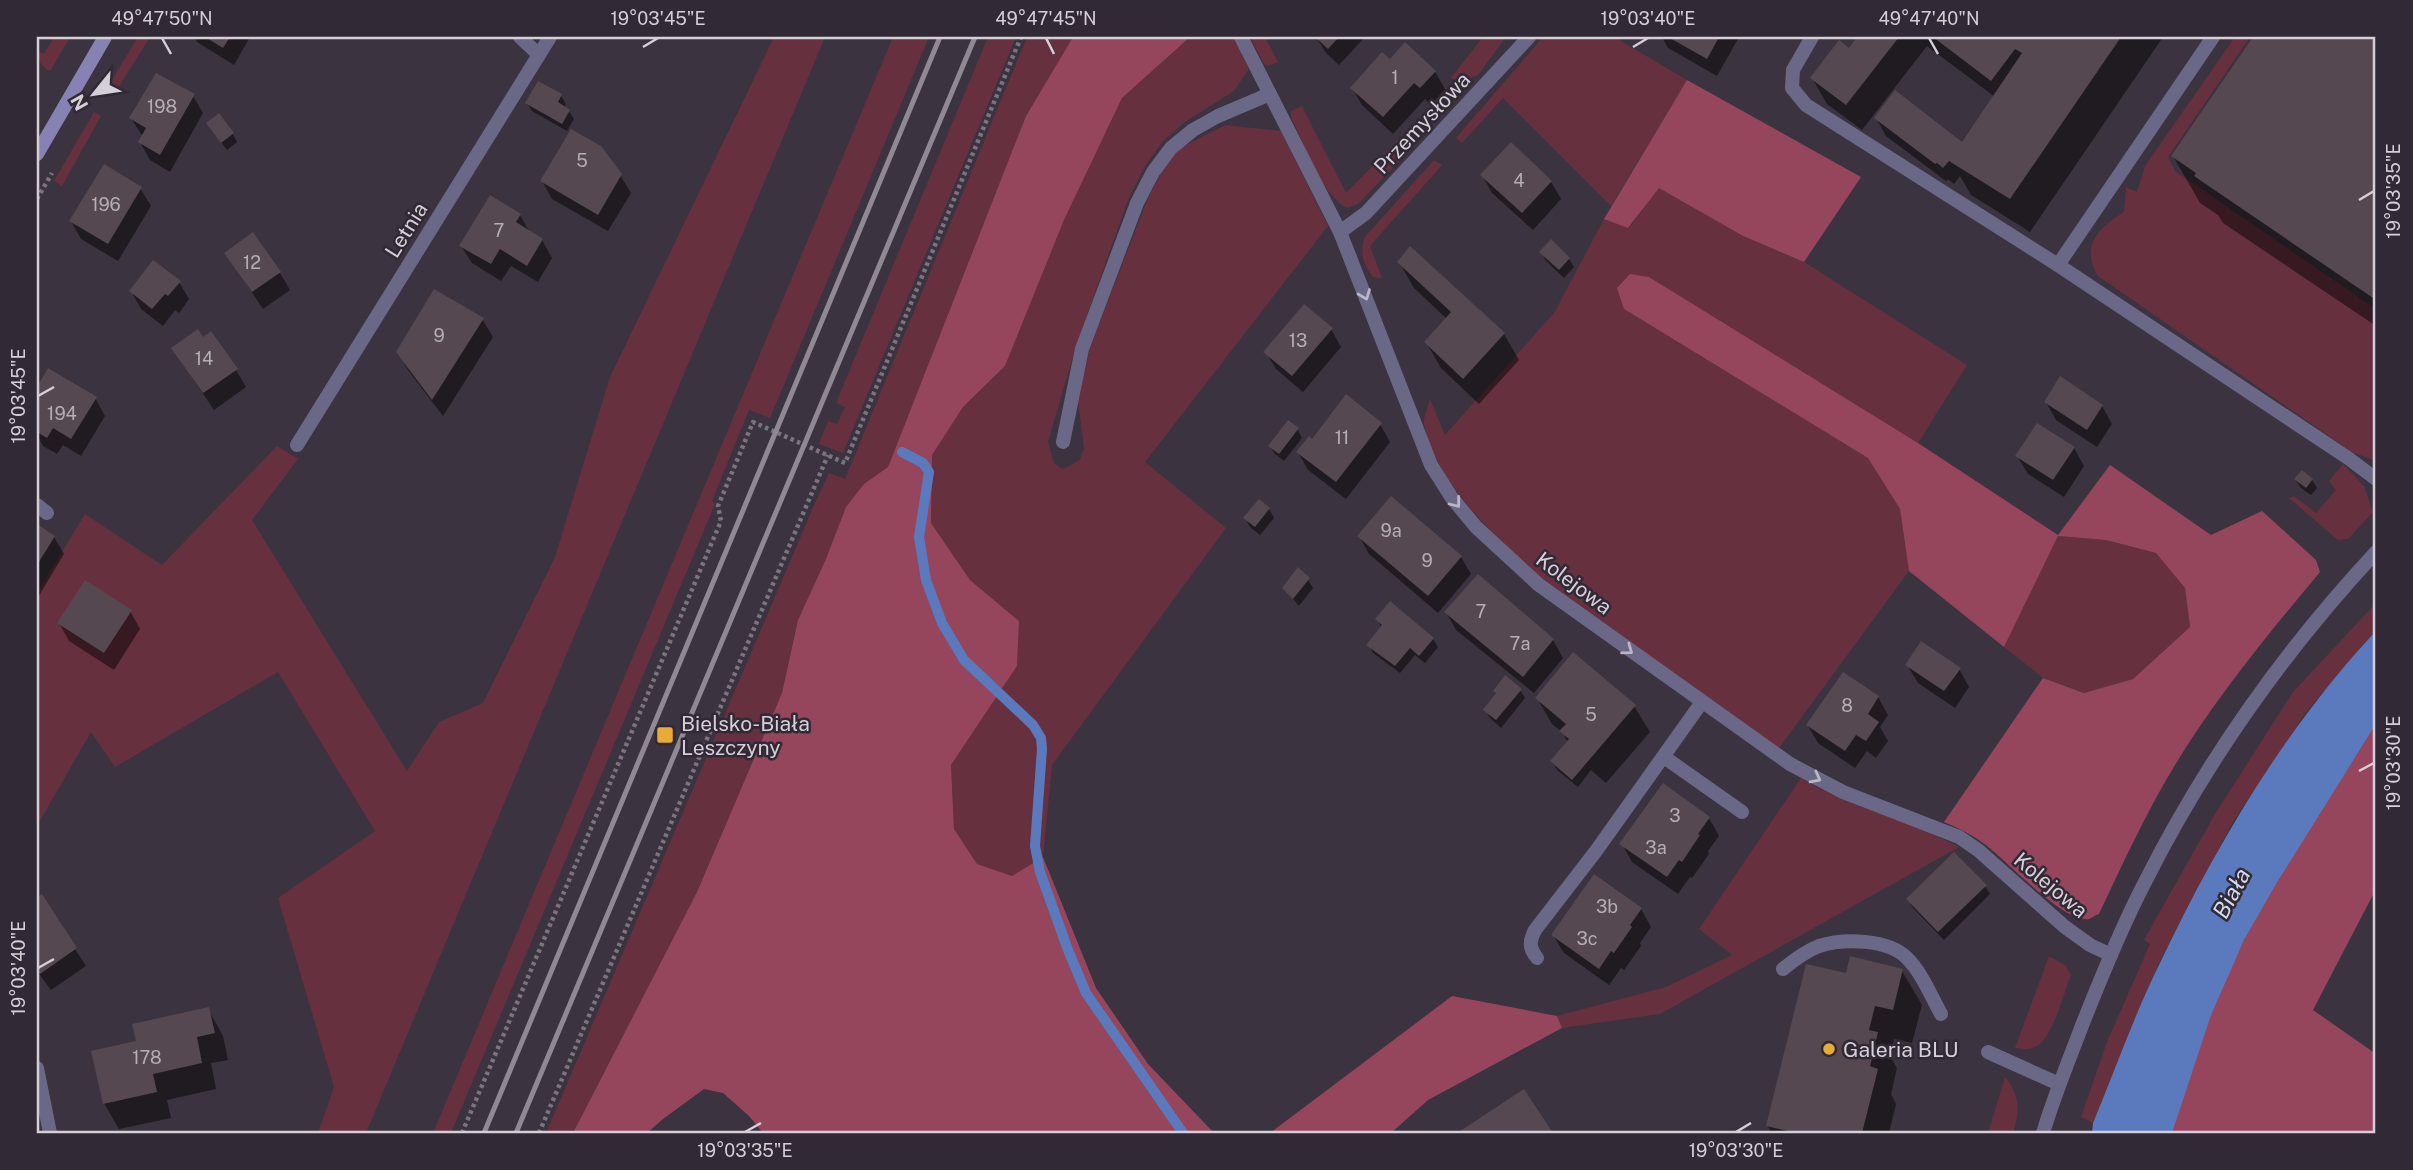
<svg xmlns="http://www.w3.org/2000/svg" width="2413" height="1170" font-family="'Public Sans',sans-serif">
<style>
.green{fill:#67303f}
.forest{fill:#96465c}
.water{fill:#5b7abd}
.shadow{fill:#0007}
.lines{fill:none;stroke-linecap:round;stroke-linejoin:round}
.stream{stroke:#5b7abd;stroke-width:10}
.building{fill:#564851}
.path{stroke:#7b747e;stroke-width:4.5;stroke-dasharray:3.5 3.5;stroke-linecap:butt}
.lane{stroke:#6b6787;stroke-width:14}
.street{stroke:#6b6787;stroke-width:14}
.secondary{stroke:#8882b4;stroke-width:14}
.rail{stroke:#8f8993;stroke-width:5}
.oneway{stroke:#bab6c4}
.ticks{fill:none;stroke:#d5d0d8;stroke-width:2.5}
.poi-dot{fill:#e8ab37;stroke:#312935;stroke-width:2.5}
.labels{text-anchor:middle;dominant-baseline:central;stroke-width:5;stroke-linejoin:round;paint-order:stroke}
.number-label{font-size:18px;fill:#b5aeb6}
.street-label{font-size:21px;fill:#d5d0d8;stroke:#312935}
.poi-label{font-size:21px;fill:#d5d0d8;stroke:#312935;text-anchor:start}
.water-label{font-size:23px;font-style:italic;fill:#d2dcef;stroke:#312935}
.neatline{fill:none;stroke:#d5d0d8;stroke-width:2.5}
.ticks-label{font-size:18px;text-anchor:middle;fill:#d5d0d8}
</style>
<rect width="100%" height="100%" fill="#3b333f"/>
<g class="green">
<path d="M54,37H70L51,70H47L37,59V50L44,54Z"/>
<path d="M138,37H150L115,93L107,88Z"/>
<path d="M774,37H825L366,1133H318L334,1087L278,898L375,831L278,672L115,767L91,732L37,826V593L85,514L162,565L277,446L298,459L252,520L407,771L439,722L483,703L555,557L610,377Z"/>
<path d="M893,37H929L770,418L749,410L712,501L715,504L451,1133H433Z"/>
<path d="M988,37H1016L843,453L819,444L828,421L837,424L845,407L836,403Z"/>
<path d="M1027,37H1073L1026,116L888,467L864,484L846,508L826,559L798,620L782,693L697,892L573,1133H546L815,503L829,473L845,479Z"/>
<path d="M1190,37H1234L1249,69L1234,91L1185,122L1163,141L1145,166L1128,200L1076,346L1048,442L1054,463L1062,469L1070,466L1080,459L1084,448L1078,402L1090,348L1146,203L1162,170L1180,148L1225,125L1281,131L1328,226L1145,462L1226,528L1052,765L1043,857L1012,876L977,864L954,829L951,765L1017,666L1019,621L970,580L931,523L932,455L963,407L1005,366L1064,220L1122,98Z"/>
<path d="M1250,37H1265L1278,62L1268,66L1264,64Z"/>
<path d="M1483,37H1506L1478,75L1460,82L1451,78Z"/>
<path d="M1543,37H1614L1687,80L1611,206L1503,98L1462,143L1456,138Z"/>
<path d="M2235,37H2250L2168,157L2175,171L2376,309V461L2352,452L2098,276C2080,246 2098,228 2124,212L2126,187L2137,192L2145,166Z"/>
<path d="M1302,106L1346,193L1398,140L1405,155L1358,204L1347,208C1322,196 1304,143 1291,117V111Z"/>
<path d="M94,112L101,116L62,186L54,181Z"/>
<path d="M1434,160L1442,165L1370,246L1382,278L1373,277C1363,264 1360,254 1364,238Z"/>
<path d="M1659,187L1743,236L1804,262L1967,365L1918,443L1649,277L1624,309L1868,458L1900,509L1909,571L1779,748L1543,580C1501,543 1436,483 1424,425C1423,418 1428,407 1430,399L1445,435L1554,313L1604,219L1629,228Z"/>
<path d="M2343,464L2364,486L2373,512L2348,539L2338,540L2289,498L2294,496L2316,513L2336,490L2329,481Z"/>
<path d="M2058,536L2106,540L2156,553L2185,588L2190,627L2133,679L2084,693L2043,678L2004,647Z"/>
<path d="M2376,603V631L2307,711L2233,822L2158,966L2093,1123L2081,1117L2107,1042L2150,944L2144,940L2215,814L2293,692Z"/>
<path d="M1801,778C1850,808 1908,820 1959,847L1660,1014L1562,1028L1557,1016L1666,987L1732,955L1699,929Z"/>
<path d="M2049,956L2066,966L2071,975C2064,992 2053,1037 2037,1046C2030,1050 2023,1049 2015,1048Z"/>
<path d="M2005,1077C2020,1095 2020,1112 2013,1133H1988Z"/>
</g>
<g class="forest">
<path d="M1073,37H1190L1122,98L1064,220L1005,366L963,407L932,455L931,523L970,580L1019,621L1017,666L951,765L954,829L977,864L1012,876L1043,857L1096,988L1148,1064L1214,1133H763L749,1116L723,1093L704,1089L663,1119L647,1133H573L697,892L782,693L798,620L826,559L846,507L864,484L888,467L1026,116Z"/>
<path d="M1687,80L1861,177L1804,262L1743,236L1659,188L1628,228L1604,219Z"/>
<path d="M1630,274L1649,277L1918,443L2058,535L2110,465L2211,535L2262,511L2316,560L2320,572C2269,633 2217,696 2175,765C2146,813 2123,863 2099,914C2095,915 2092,918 2089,919C2064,924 2005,858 1983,843C1971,834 1958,828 1944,822L2043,678L2084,693L2133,679L2190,627L2185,588L2156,553L2106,540L2058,536L2004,647L1909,571L1900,509L1868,458L1624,309L1617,288Z"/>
<path d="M2376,724V889L2313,1010L2376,1054V1133H2172C2189,1067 2213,999 2245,938C2284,864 2332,795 2376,724Z"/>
<path d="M1452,996L1557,1016L1562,1028L1428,1100L1391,1133H1270Z"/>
</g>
<path class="water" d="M2376,631V724L2276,884L2244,940L2211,1015L2172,1133H2092L2093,1123C2115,1070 2134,1016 2159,965C2216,845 2285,728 2376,631Z"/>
<g class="shadow">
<path d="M194,37H250L234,65L197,42Z"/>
<path d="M1316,37H1365L1339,65L1326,53Z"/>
<path d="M1662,37H1739L1717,76L1668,48Z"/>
<path d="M1859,37H2163L2030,232L1971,195L1960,176L1954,184L1948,179L1946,181L1886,136L1876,118L1962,144L1995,97L1927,46L1862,130L1827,104L1812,78L1849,50Z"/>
<path d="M2255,37H2376V326L2223,223L2218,215L2200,203L2173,156Z"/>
<path d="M1390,61L1435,72L1445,89L1431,105L1425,99L1393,134L1362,105L1352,88Z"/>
<path d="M193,96L203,113L170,172L150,160L140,142L143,137L131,118Z"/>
<path d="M561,96L566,104L564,108L569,111L574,119L567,131L532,111L527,103Z"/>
<path d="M213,131L233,134L237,142L227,150Z"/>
<path d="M620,175L631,193L608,231L552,199L542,181Z"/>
<path d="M1482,175L1551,182L1561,199L1533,230L1492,193Z"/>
<path d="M140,188L151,206L118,261L81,239L71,221Z"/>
<path d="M520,215L530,233L542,240L552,258L538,282L511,266L501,281L472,263L461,246Z"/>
<path d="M1541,252L1569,259L1574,267L1564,278L1546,261Z"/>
<path d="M226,253L280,273L290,290L263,309Z"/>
<path d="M1399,262L1504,334L1519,360L1479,404L1441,368L1426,342L1447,319L1414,288Z"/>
<path d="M179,282L189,299L179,313L175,310L163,326L141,309L131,291Z"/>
<path d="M482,319L493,337L443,416L408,370L398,352Z"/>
<path d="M1331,329L1341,347L1303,392L1276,369L1266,352Z"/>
<path d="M173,349L236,370L246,387L214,410Z"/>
<path d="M49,370L95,398L105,416L81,456L63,445L57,454L43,446L37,434V390Z"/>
<path d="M2046,402L2102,406L2112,424L2097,447L2056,420Z"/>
<path d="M1380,424L1390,442L1346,499L1308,470L1298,452Z"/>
<path d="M1297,429L1302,438L1284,461L1275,454L1270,446Z"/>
<path d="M2074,448L2084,466L2064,497L2028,474L2017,456Z"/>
<path d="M2296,480H2312L2317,488L2311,495L2301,488Z"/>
<path d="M1259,501L1269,509L1274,518L1260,535L1250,527L1245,518Z"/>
<path d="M37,527L54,537L64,554L37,599Z"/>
<path d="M1359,536L1461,557L1471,574L1438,613L1369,554Z"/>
<path d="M1308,580L1313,588L1299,606L1284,588Z"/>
<path d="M130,611L140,629L114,670L69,641L59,623Z"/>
<path d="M1446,612L1553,640L1563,658L1534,693L1456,630Z"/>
<path d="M1377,619L1433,639L1438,647L1425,663L1415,655L1400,673L1373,653L1369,645L1382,628Z"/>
<path d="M1907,665L1959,669L1969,687L1955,708L1918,683Z"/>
<path d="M1520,690L1525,698L1501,728L1490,718L1485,710L1497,695Z"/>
<path d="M1878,697L1888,715L1880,727L1888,741L1876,758L1867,751L1855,768L1818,743L1808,726Z"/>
<path d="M1537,698L1634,706L1650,732L1606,783L1591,770L1578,787L1557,770L1552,761L1568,743L1563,733L1552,724Z"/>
<path d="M1709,818L1719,836L1708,851L1709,854L1692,878L1690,877L1678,894L1632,862L1622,844Z"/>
<path d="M1985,886L1990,894L1944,940L1913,908L1908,900Z"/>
<path d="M41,896L86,966L51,990L37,971V899Z"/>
<path d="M1641,909L1651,927L1640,943L1641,946L1624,970L1621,968L1609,985L1564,953L1553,935Z"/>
<path d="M1902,971L1922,1005L1912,1043L1894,1039L1890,1056L1897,1068L1891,1094L1896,1104L1889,1133H1772L1767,1125L1847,976Z"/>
<path d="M208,1009L223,1036L228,1060L211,1063L216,1089L167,1100L171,1118L119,1129L104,1103L138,1043Z"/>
</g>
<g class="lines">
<path class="stream" d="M902,452L923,463L929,472L919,537L926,580L942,623L964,660L1033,725L1041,738L1042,749L1035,846L1040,872L1068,950L1086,993L1183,1133"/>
</g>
<g class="building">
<path d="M205,37H230L223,48Z"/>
<path d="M1315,37H1339L1328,49Z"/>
<path d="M1668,37H1719L1707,59Z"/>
<path d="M1857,37H1899L1846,105L1810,78L1839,40L1849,48Z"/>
<path d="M1933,37H2121L2010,199L1949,161L1943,168L1937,163L1935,164L1874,118L1895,90L1962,142L2022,53L2015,49L1991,81Z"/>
<path d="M2253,37H2376V300L2194,176L2196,173L2171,156Z"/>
<path d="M1405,42L1436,71L1420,88L1414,83L1383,117L1350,88L1382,52L1390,59Z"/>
<path d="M156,73L195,94L160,155L138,142L146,128L129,118Z"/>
<path d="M538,81L562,94L558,102L570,110L562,124L525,103Z"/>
<path d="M219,113L234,133L221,143L206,123Z"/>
<path d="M571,129L601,146L622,174L598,215L540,181Z"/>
<path d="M1511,142L1552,181L1522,213L1480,175Z"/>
<path d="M104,164L142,187L108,244L69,221Z"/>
<path d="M490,195L521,214L516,222L543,239L527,266L500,249L491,264L459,246Z"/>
<path d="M253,232L281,272L252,292L224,253Z"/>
<path d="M1551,239L1570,258L1559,270L1539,252Z"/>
<path d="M1410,246L1505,333L1463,379L1424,342L1451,312L1397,262Z"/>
<path d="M153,260L181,281L168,296L165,294L152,309L129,291Z"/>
<path d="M434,289L484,318L432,400L396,352Z"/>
<path d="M1304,304L1333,328L1292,376L1263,352Z"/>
<path d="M198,329L203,337L211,331L238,369L203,393L171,348Z"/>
<path d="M48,368L97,397L71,439L53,428L47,438L37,432V387Z"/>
<path d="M2060,376L2103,405L2087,430L2044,402Z"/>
<path d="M1346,394L1382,423L1336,482L1296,452L1309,436L1312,439Z"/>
<path d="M1288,420L1299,428L1279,454L1268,446Z"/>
<path d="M2037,423L2075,447L2053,480L2015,456Z"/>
<path d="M2302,470L2313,479L2306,488L2294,479Z"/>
<path d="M1391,496L1462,556L1428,596L1357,536Z"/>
<path d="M1259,499L1270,508L1255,527L1243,518Z"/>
<path d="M37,524L55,536L37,565Z"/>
<path d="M1298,567L1310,578L1293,599L1282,588Z"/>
<path d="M1478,574L1554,639L1523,677L1444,612Z"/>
<path d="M85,580L132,610L104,653L57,623Z"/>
<path d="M1390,601L1434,638L1419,656L1410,648L1395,666L1366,645L1382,625L1375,619Z"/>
<path d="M1921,641L1961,668L1944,691L1905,665Z"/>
<path d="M1573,652L1636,705L1572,780L1550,761L1569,739L1559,731L1566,724L1535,698Z"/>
<path d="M1843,672L1879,696L1868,714L1879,722L1866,741L1856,735L1845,751L1806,725Z"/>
<path d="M1505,675L1522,689L1496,720L1483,710L1496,693L1493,691Z"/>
<path d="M1663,783L1710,817L1698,834L1700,835L1682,862L1679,860L1667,877L1619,844Z"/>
<path d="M1954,852L1987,885L1938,932L1906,899Z"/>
<path d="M1594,874L1642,908L1630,925L1632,927L1614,953L1611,951L1599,969L1551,935Z"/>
<path d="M42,894L77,948L40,974L37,970V897Z"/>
<path d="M1850,956L1903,969L1893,1010L1875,1006L1869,1030L1878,1032L1870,1066L1878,1069L1862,1133H1796L1766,1126L1806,964L1846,973Z"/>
<path d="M209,1007L215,1033L197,1037L202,1063L153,1074L157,1092L103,1104L91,1051L136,1041L132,1024Z"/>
<path d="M1524,1089L1553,1133H1457Z"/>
</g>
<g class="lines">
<g class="path">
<path d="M37,199L52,173"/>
<path d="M462,1133L721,521L718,506L753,422L845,463L1021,37"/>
<path d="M539,1133L828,455"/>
</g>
<g class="lane">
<path d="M520,37L539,55"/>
<path d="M1812,37L1793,70L1792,88L1806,105L2058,265L2348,458L2376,479"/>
<path d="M2058,265L2213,37"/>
<path d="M1063,442L1082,349L1137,203L1153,172L1171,148L1193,130L1218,116L1270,94"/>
<path d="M37,505L47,513"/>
<path d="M1664,757L1742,812"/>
<path d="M1537,958C1529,948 1529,942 1535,930L1596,851L1702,702"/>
<path d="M1783,969C1794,960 1806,951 1819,946C1844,938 1888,939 1907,958C1922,973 1931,996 1941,1014"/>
<path d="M1988,1052L2059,1084"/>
<path d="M37,1068L50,1133"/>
</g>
<g class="street">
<path d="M1241,37L1340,232L1431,465L1452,498L1476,527L1539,585L1790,764L1843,792L1959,837L1978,850L2065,927L2090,945L2111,955"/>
<path d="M1340,232L1366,213L1529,37"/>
<path d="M297,445L550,37"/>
<path d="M2043,1133C2054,1096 2069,1060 2083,1023C2102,975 2121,928 2145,882C2205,763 2285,650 2376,552"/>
</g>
<path class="secondary" d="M37,154L105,37"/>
<g class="rail">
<path d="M484,1133L940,37"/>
<path d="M516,1133L975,37"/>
</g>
</g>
<defs><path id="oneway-chevron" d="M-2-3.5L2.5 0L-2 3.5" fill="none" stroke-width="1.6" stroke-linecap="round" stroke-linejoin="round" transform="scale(1.75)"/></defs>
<g class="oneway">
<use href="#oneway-chevron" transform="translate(1365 295) rotate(69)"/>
<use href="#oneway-chevron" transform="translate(1456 503) rotate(52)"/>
<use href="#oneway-chevron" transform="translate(1628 650) rotate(36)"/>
<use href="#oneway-chevron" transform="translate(1816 778) rotate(28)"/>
</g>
<path class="ticks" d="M162,38L171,54M1046,38L1054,54M1929,38L1938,54M643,47L658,38M1633,47L1648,38M2359,200L2374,191M38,396L54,387M2359,771L2374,763M38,968L54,959M745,1132L761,1123M1736,1132L1751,1123"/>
<g class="poi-dot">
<rect x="656" y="726" width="18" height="18" rx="3.5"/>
<circle cx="1829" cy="1049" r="7"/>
</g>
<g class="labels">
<g class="number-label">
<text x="1395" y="77">1</text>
<text x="162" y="106">198</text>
<text x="582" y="160">5</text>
<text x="1519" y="180">4</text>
<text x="106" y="204">196</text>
<text x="499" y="230">7</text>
<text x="252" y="262">12</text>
<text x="439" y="335">9</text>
<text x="1298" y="340">13</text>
<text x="204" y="358">14</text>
<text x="62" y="413">194</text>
<text x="1342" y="437">11</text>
<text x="1391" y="530">9a</text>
<text x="1427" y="560">9</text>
<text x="1481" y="611">7</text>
<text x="1520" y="643">7a</text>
<text x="1847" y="705">8</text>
<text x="1591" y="714">5</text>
<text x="1675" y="815">3</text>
<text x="1656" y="847">3a</text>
<text x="1607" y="906">3b</text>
<text x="1587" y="938">3c</text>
<text x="147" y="1057">178</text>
</g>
<g class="street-label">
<text transform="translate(1422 123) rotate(-47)">Przemysłowa</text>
<text transform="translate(406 230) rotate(-58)">Letnia</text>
<text transform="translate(1574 583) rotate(37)">Kolejowa</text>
<text transform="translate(2051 885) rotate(40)">Kolejowa</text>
</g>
<g class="poi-label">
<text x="681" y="723">Bielsko-Biała<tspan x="681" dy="24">Leszczyny</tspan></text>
<text x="1843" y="1049">Galeria BLU</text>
</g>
<g class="water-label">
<text transform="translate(2231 893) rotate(-62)">Biała</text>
</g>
</g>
<rect width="2413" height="1170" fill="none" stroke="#312935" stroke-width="77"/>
<g transform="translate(94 94) rotate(240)" stroke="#312935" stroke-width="5" paint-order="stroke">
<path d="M0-5L12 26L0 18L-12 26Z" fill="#d5d0d8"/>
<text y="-10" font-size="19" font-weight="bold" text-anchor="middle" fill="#d5d0d8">N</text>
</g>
<rect x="38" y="38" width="2336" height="1094" class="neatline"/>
<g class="ticks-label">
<text x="162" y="25">49°47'50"N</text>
<text x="658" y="25">19°03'45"E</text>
<text x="1046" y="25">49°47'45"N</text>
<text x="1648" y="25">19°03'40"E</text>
<text x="1929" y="25">49°47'40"N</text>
<text transform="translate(2394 191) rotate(-90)" y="6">19°03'35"E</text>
<text transform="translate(19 396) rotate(-90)" y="6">19°03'45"E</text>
<text transform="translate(2394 763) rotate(-90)" y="6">19°03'30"E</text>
<text transform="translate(19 968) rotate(-90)" y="6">19°03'40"E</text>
<text x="745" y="1157">19°03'35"E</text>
<text x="1736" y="1157">19°03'30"E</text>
</g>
</svg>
